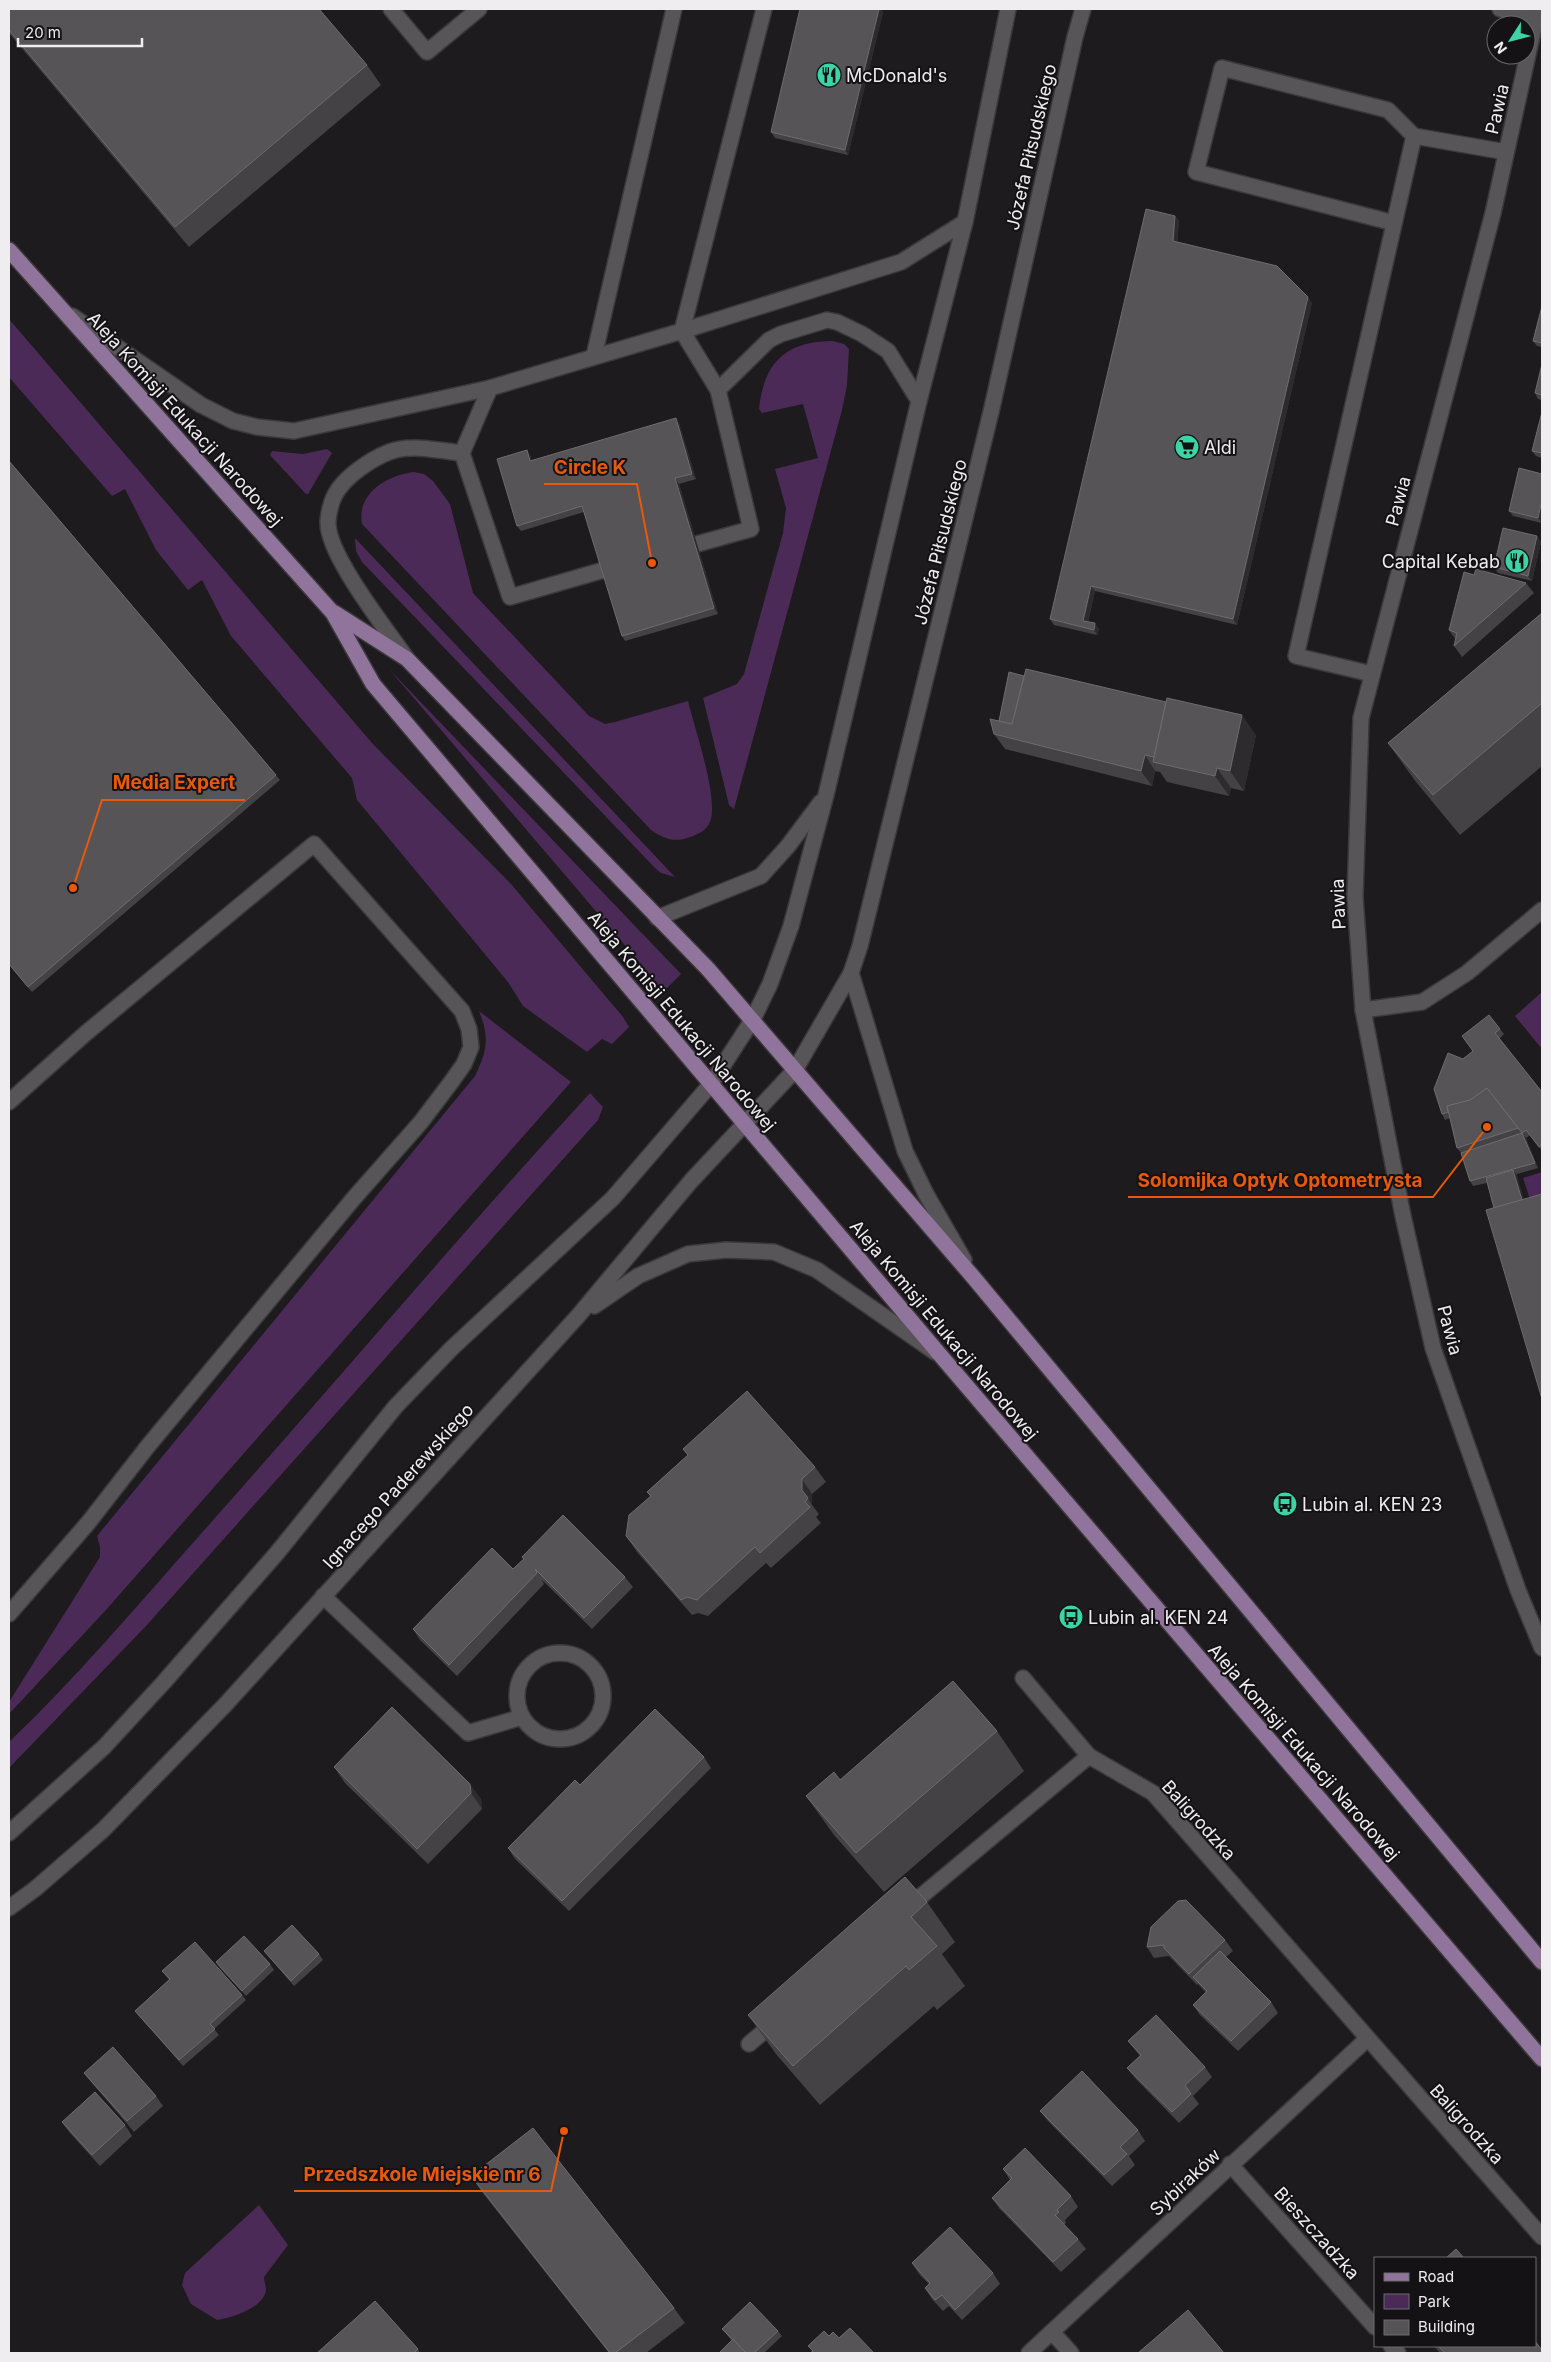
<svg xmlns="http://www.w3.org/2000/svg" width="1551" height="2362" font-family="Inter,sans-serif">
<style>
.green{fill:#4b2a57}
.lines{fill:none;stroke-linecap:round;stroke-linejoin:round}
.minor-casing{stroke:#3a393b;stroke-width:18}
.major-casing{stroke:#3a393b;stroke-width:18}
.minor{stroke:#575558;stroke-width:15}
.major{stroke:#91749c;stroke-width:15}
.wall{fill:#444244}
.shaded-wall{fill:#2d2b2d}
.building{fill:#565456;stroke:#6e6c6e}
.labels{text-anchor:middle;dominant-baseline:central;stroke-width:4;stroke-linejoin:round;paint-order:stroke}
.poi-label{font-size:18px;fill:#efedef;stroke:#141215;text-anchor:start}
.street-label{font-size:18px;fill:#efedef;stroke:#141215}
.leader{fill:none;stroke:#e8590c;stroke-width:2}
.callout-dot{fill:#e8590c;stroke:#141215;stroke-width:2}
.callout-label{font-size:19px;text-anchor:middle;font-weight:bold;fill:#e8590c;stroke:#141215;stroke-width:4;stroke-linejoin:round;paint-order:stroke}
</style>
<rect width="100%" height="100%" fill="#1d1b1e"/>
<g class="green">
<path d="M9,319L372,743L511,884L623,1017L629,1027L612,1044L602,1039L587,1052L523,1006L508,982L357,800L352,778L231,636L202,580L188,590L156,550L125,489L112,496L9,377Z"/>
<path d="M833,341L844,344L849,349L847,385L842,410L734,809L729,805L703,698L737,684L744,674L783,533L786,508L775,469L818,458L803,404L762,413L759,409C764,362 786,341 833,341Z"/>
<path d="M327,449L332,453L308,494H306L270,455L272,451L303,454Z"/>
<path d="M414,472L424,474L433,481L450,504L473,593L589,716L605,724L615,722L688,701C694,726 721,804 709,824C705,831 697,835 690,837C675,843 664,839 651,830L362,524C356,493 388,475 414,472Z"/>
<path d="M355,538L675,877L661,873L656,869L362,562L356,551Z"/>
<path d="M389,669L681,974L664,991Z"/>
<path d="M1542,992V1049L1515,1016Z"/>
<path d="M479,1011L571,1082L105,1611L9,1714V1702L100,1557V1547L97,1536L475,1076C487,1051 490,1038 479,1011Z"/>
<path d="M590,1093L603,1107L598,1120L146,1626L9,1768V1742C76,1678 137,1606 199,1536C330,1389 457,1238 590,1093Z"/>
<path d="M1542,1172V1216L1536,1218L1523,1178Z"/>
<path d="M259,2205L288,2245L264,2277C264,2281 266,2286 266,2289C265,2308 231,2318 217,2320L191,2304L182,2285L185,2273Z"/>
</g>
<g class="lines">
<defs>
<g id="minor">
<path d="M391,9L427,52L479,9"/>
<path d="M1500,9L1542,19"/>
<path d="M1538,9L1493,213L1361,718L1355,897L1363,1010L1403,1216L1433,1348L1518,1590L1542,1648"/>
<path d="M1394,223L1196,172L1222,68L1388,110L1414,136L1506,152"/>
<path d="M72,316L201,405L233,421L257,427L294,431L490,388L682,331L901,262L965,222"/>
<path d="M594,356L674,9"/>
<path d="M490,388L462,453L510,597L621,565"/>
<path d="M718,390L769,340L781,334L827,320L837,322L862,334L888,351L919,401"/>
<path d="M679,549L751,529L718,390L682,331L764,9"/>
<path d="M407,659C388,631 326,554 328,521C330,499 337,487 354,473C396,440 412,447 462,453"/>
<path d="M1372,674L1296,656L1414,136"/>
<path d="M657,918L761,876L788,846L821,802"/>
<path d="M851,973L905,1151L926,1194L964,1260"/>
<path d="M1363,1010L1422,1002L1467,973L1542,910"/>
<path d="M9,1102L86,1033L314,844L462,1011L469,1029L471,1047L464,1064L452,1081L421,1122L354,1198L148,1446L88,1523L9,1614"/>
<path d="M594,1306L638,1276L688,1254L726,1250L774,1252L817,1270L935,1352"/>
<path d="M323,1596L468,1733L522,1717"/>
<circle cx="560" cy="1696" r="43"/>
<path d="M1023,1678L1089,1756"/>
<path d="M9,1833L104,1747L164,1682L277,1553L396,1406L452,1348L613,1198L711,1084L753,1019L770,984L791,926L826,795L919,401L965,222L1008,9"/>
<path d="M9,1908L35,1889L103,1830L225,1705L578,1316L691,1181L795,1070L851,973L860,946L991,412L1075,37L1083,9"/>
<path d="M907,1908L1089,1756L1153,1793L1542,2237"/>
<path d="M749,2044L776,2021"/>
<path d="M1230,2164L1375,2327"/>
<path d="M1052,2332L1071,2353"/>
<path d="M1391,2346L1398,2353"/>
<path d="M1029,2353L1367,2039"/>
</g>
<g id="major">
<path d="M9,250L333,613L373,684L941,1356L1542,2059"/>
<path d="M335,613L407,659L708,969L974,1278L1542,1962"/>
</g>
</defs>
<use href="#minor" class="minor-casing"/>
<use href="#major" class="major-casing"/>
<use href="#minor" class="minor"/>
<use href="#major" class="major"/>
</g>
<g class="wall">
<path d="M9,9L367,65L381,85L189,247L9,33Z"/>
<path d="M879,9H881L883,12L848,155L775,138L771,132Z"/>
<path d="M1175,216L1179,221L1177,242L1312,303L1237,625L1095,591L1088,622L1099,629L1097,635L1054,625L1050,619Z"/>
<path d="M1542,306V347L1537,346L1533,341Z"/>
<path d="M1542,364V400L1538,399L1535,393Z"/>
<path d="M1542,412V458L1536,456L1532,451Z"/>
<path d="M679,423L696,479L679,484L718,614L625,641L622,636L584,512L521,531L517,526L527,450L530,456L532,461Z"/>
<path d="M9,461L280,780L32,992L9,965Z"/>
<path d="M1519,468L1542,523L1513,516L1509,511Z"/>
<path d="M1537,536L1541,542L1532,581L1498,573L1494,567Z"/>
<path d="M1474,575L1526,583L1534,593L1462,657L1454,646L1456,640L1449,630Z"/>
<path d="M1542,613V766L1460,835L1416,782L1388,743Z"/>
<path d="M1024,676L1256,735L1244,791L1231,788L1229,796L1167,782L1160,772L1155,771L1152,786L1005,749L994,734L999,721Z"/>
<path d="M1500,1029L1504,1034L1499,1039L1542,1092V1151L1530,1135L1526,1138L1538,1168L1517,1174V1175L1494,1208L1487,1183L1473,1186L1470,1181L1461,1153L1457,1148L1450,1118L1445,1120L1442,1114L1463,1059Z"/>
<path d="M683,1449L815,1467L826,1482L812,1494V1505L819,1514L816,1517L821,1523L771,1568L766,1563L708,1616L698,1613L692,1615L637,1552L626,1536L650,1496L647,1492L688,1455Z"/>
<path d="M522,1557L625,1577L633,1587L592,1629L542,1580L544,1584L457,1676L420,1640L413,1629L513,1569L523,1559Z"/>
<path d="M392,1707L481,1799L482,1809L428,1864L345,1783L334,1767Z"/>
<path d="M997,1731L1024,1771L884,1892L834,1835L806,1796L840,1780Z"/>
<path d="M704,1757L711,1768L569,1911L515,1859L508,1848L580,1785Z"/>
<path d="M927,1902L955,1942L942,1954L965,1986L937,2010L934,2006L820,2105L776,2054L748,2015Z"/>
<path d="M1151,1927L1225,1940L1233,1951L1226,1957L1271,2002L1278,2013L1238,2051L1200,2015L1193,2005L1206,1993L1198,1984L1197,1985L1169,1956L1154,1958L1147,1947Z"/>
<path d="M264,1951L319,1954L323,1960L294,1986L268,1956Z"/>
<path d="M216,1962L270,1964L274,1970L246,1996L220,1968Z"/>
<path d="M162,1971L242,1995L246,2000L214,2029L219,2035L183,2066L139,2016L135,2011L169,1980Z"/>
<path d="M1128,2041L1205,2067L1212,2077L1193,2096L1199,2104L1179,2123L1135,2078L1127,2068L1140,2056Z"/>
<path d="M84,2073L156,2096L163,2106L134,2132L92,2083Z"/>
<path d="M1040,2111L1138,2130L1145,2141L1129,2156L1135,2165L1112,2186L1048,2121Z"/>
<path d="M62,2122L125,2125L132,2136L100,2166L70,2133Z"/>
<path d="M1003,2169L1071,2196L1078,2207L1065,2220L1066,2223L1064,2225L1078,2239L1086,2249L1061,2272L999,2208L992,2198L1010,2180Z"/>
<path d="M471,2176L674,2308L685,2323L646,2353H609L482,2192Z"/>
<path d="M912,2263L993,2273L1000,2284L962,2320L949,2306L943,2311L932,2299L925,2288L929,2284L919,2274Z"/>
<path d="M722,2329L778,2331L782,2336L764,2353H719L732,2341Z"/>
<path d="M1434,2346H1535L1542,2353H1440Z"/>
<path d="M418,2349L420,2353H317Z"/>
</g>
<g class="shaded-wall">
<path d="M879,9H881L883,12L848,155L845,150Z"/>
<path d="M1175,216L1179,221L1177,247L1173,241Z"/>
<path d="M1308,297L1312,303L1237,625L1233,619Z"/>
<path d="M676,418L679,423L696,479L692,474Z"/>
<path d="M527,450L530,456L534,467L530,461Z"/>
<path d="M675,478L679,484L718,614L714,608Z"/>
<path d="M1542,500V523L1538,518Z"/>
<path d="M1537,536L1541,542L1532,581L1528,576Z"/>
<path d="M1091,586L1095,591L1087,626L1083,621Z"/>
<path d="M1095,623L1099,629L1097,635L1094,630Z"/>
<path d="M1242,715L1256,735L1244,791L1230,771Z"/>
<path d="M1145,755L1155,771L1152,786L1141,771Z"/>
<path d="M1217,768L1231,788L1229,796L1215,776Z"/>
<path d="M1522,1133L1526,1138L1538,1168L1535,1163Z"/>
<path d="M1513,1170L1517,1175L1530,1221L1526,1216Z"/>
<path d="M802,1479L812,1494V1505L802,1490Z"/>
<path d="M470,1784L481,1799L482,1809L471,1793Z"/>
</g>
<g class="building">
<path d="M9,9H319L367,65L175,227L9,30Z"/>
<path d="M800,9H879L845,150L771,132Z"/>
<path d="M1146,209L1175,216L1173,241L1277,266L1308,297L1233,619L1091,586L1083,621L1095,623L1094,630L1050,619Z"/>
<path d="M1542,306V343L1533,341Z"/>
<path d="M1542,364V395L1535,393Z"/>
<path d="M1542,412V453L1532,451Z"/>
<path d="M676,418L692,474L675,478L714,608L622,636L582,506L517,526L497,459L527,450L530,461Z"/>
<path d="M9,461L276,775L28,987L9,964Z"/>
<path d="M1519,468L1542,474V500L1538,518L1509,511Z"/>
<path d="M1503,528L1537,536L1528,576L1494,567Z"/>
<path d="M1476,569L1526,583L1454,646L1457,633L1449,630L1464,572L1474,575Z"/>
<path d="M1542,613V703L1433,795L1388,743Z"/>
<path d="M1026,669L1166,702L1154,757L1145,755L1141,771L994,734L990,719L1012,724Z"/>
<path d="M1009,672L1024,676L1012,724L999,721Z"/>
<path d="M1167,698L1242,715L1230,771L1217,768L1215,776L1153,762Z"/>
<path d="M1489,1015L1500,1029L1495,1033L1542,1092V1145L1539,1147L1526,1130L1522,1133L1487,1088L1470,1100L1447,1106L1448,1112L1442,1114L1434,1089L1448,1053L1463,1059L1473,1051L1462,1036Z"/>
<path d="M1487,1088L1518,1128L1457,1148L1447,1106L1470,1100Z"/>
<path d="M1522,1133L1535,1163L1470,1181L1461,1153Z"/>
<path d="M1513,1170L1522,1200L1494,1208L1486,1178Z"/>
<path d="M1542,1194V1399L1486,1210Z"/>
<path d="M747,1391L815,1467L802,1479V1490L808,1498L805,1502L810,1507L760,1553L755,1547L697,1600L687,1597L681,1600L626,1536L629,1515L651,1496L647,1492L688,1455L683,1449Z"/>
<path d="M563,1515L625,1577L584,1618L535,1569L537,1573L449,1665L413,1629L492,1548L513,1569L524,1559L522,1557Z"/>
<path d="M953,1681L997,1731L856,1853L806,1796L834,1772L840,1780Z"/>
<path d="M392,1707L470,1784L471,1793L417,1849L334,1767Z"/>
<path d="M655,1709L704,1757L562,1901L508,1848L575,1780L580,1785Z"/>
<path d="M905,1877L927,1902L911,1917L937,1946L909,1970L906,1966L793,2066L748,2015Z"/>
<path d="M1186,1900L1225,1940L1189,1974L1164,1948V1945L1147,1947L1151,1927L1178,1901Z"/>
<path d="M292,1925L319,1954L291,1981L264,1951Z"/>
<path d="M244,1936L270,1964L242,1991L216,1962Z"/>
<path d="M195,1942L242,1995L210,2024L215,2029L179,2060L135,2011L170,1979L162,1971Z"/>
<path d="M1220,1951L1271,2002L1231,2041L1193,2005L1207,1991L1193,1977Z"/>
<path d="M1156,2015L1205,2067L1185,2085L1191,2094L1172,2112L1127,2068L1141,2055L1128,2041Z"/>
<path d="M113,2047L156,2096L127,2121L84,2073Z"/>
<path d="M1082,2071L1138,2130L1120,2147L1127,2154L1104,2175L1040,2111Z"/>
<path d="M95,2092L125,2125L92,2155L62,2122Z"/>
<path d="M533,2128L674,2308L615,2353H610L471,2176Z"/>
<path d="M1025,2148L1071,2196L1057,2210L1059,2212L1055,2215L1078,2239L1053,2262L992,2198L1012,2178L1003,2169Z"/>
<path d="M950,2227L993,2273L955,2310L942,2295L935,2300L925,2288L930,2283L912,2263Z"/>
<path d="M1456,2249L1464,2258H1446Z"/>
<path d="M375,2301L418,2349L414,2353H317Z"/>
<path d="M750,2302L778,2331L754,2353H746L722,2329Z"/>
<path d="M1188,2310L1224,2353H1138Z"/>
<path d="M850,2328L874,2353H810L813,2351L808,2346L824,2331L829,2336L833,2332L839,2338Z"/>
<path d="M733,2339L746,2353H719Z"/>
<path d="M1535,2341L1542,2350V2353H1445L1438,2346H1535Z"/>
</g>
<defs>
<symbol id="restaurant-disc" viewBox="-11 -11 22 22"><circle r="9.5" fill="#3bd4a4" stroke="#141215"/><path d="M-5-6h1v4h1v-4h1v4h1v-4h1v5L-1.5 .5V6h-2V.5L-5-1ZM5-6V6H3V1.5H1.5Q1.5-4 5-6Z" fill="#111"/></symbol>
<symbol id="supermarket-disc" viewBox="-11 -11 22 22"><circle r="9.5" fill="#3bd4a4" stroke="#141215"/><path d="M-6-5.5h2.5l.6 2H6L4.5 2H-2.5L-4.4-4H-6ZM-1.5 3.2a1.3 1.3 0 1 0 .1 0ZM3 3.2a1.3 1.3 0 1 0 .1 0Z" fill="#111"/></symbol>
<symbol id="bus-disc" viewBox="-11 -11 22 22"><circle r="9.5" fill="#3bd4a4" stroke="#141215"/><path d="M-5-6H5V4H4V6H2V4H-2V6H-4V4H-5ZM-3.5-4V0h7V-4ZM-3.5 1.2v1.5H-2V1.2ZM2 1.2v1.5H3.5V1.2Z" fill="#111"/></symbol>
</defs>
<g fill-rule="evenodd">
<use href="#restaurant-disc" x="815" y="61" width="28" height="28"/>
<use href="#supermarket-disc" x="1173" y="433" width="28" height="28"/>
<use href="#restaurant-disc" x="1503" y="547" width="28" height="28"/>
<use href="#bus-disc" x="1271" y="1490" width="28" height="28"/>
<use href="#bus-disc" x="1057" y="1603" width="28" height="28"/>
</g>
<g class="labels">
<g class="poi-label">
<text x="846" y="75">McDonald's</text>
<text x="1204" y="447">Aldi</text>
<text x="1500" y="561" text-anchor="end">Capital Kebab</text>
<text x="1302" y="1504">Lubin al. KEN 23</text>
<text x="1088" y="1617">Lubin al. KEN 24</text>
</g>
<g class="street-label">
<text transform="translate(1497 109) rotate(-77)">Pawia</text>
<text transform="translate(1031 147) rotate(-77)">Józefa Piłsudskiego</text>
<text transform="translate(185 419) rotate(48)">Aleja Komisji Edukacji Narodowej</text>
<text transform="translate(1398 501) rotate(-75)">Pawia</text>
<text transform="translate(940 542) rotate(-76)">Józefa Piłsudskiego</text>
<text transform="translate(1338 904) rotate(-92)">Pawia</text>
<text transform="translate(682 1021) rotate(50)">Aleja Komisji Edukacji Narodowej</text>
<text transform="translate(944 1330) rotate(50)">Aleja Komisji Edukacji Narodowej</text>
<text transform="translate(1450 1330) rotate(75)">Pawia</text>
<text transform="translate(398 1486) rotate(-48)">Ignacego Paderewskiego</text>
<text transform="translate(1304 1752) rotate(49)">Aleja Komisji Edukacji Narodowej</text>
<text transform="translate(1199 1820) rotate(48)">Baligrodzka</text>
<text transform="translate(1467 2124) rotate(48)">Baligrodzka</text>
<text transform="translate(1185 2182) rotate(-43)">Sybiraków</text>
<text transform="translate(1317 2233) rotate(48)">Bieszczadzka</text>
</g>
</g>
<path class="leader" d="M652 563L637 484H544M73 888L102 800H245M1487 1127L1433 1197H1128M564 2131L551 2191H294"/>
<g class="callout-dot">
<circle cx="652" cy="563" r="5"/>
<circle cx="73" cy="888" r="5"/>
<circle cx="1487" cy="1127" r="5"/>
<circle cx="564" cy="2131" r="5"/>
</g>
<g class="callout-label">
<text x="590" y="474">Circle K</text>
<text x="174" y="789">Media Expert</text>
<text x="1280" y="1187">Solomijka Optyk Optometrysta</text>
<text x="422" y="2181">Przedszkole Miejskie nr 6</text>
</g>
<rect width="1551" height="2362" fill="none" stroke="#efedef" stroke-width="20"/>
<rect x="1374" y="2257" width="162" height="90" fill="#141215" stroke="#6c6a6c"/>
<rect x="1384" y="2273" width="25" height="8" fill="#91749c" stroke="#6c6a6c"/>
<text x="1418" y="2282" font-size="15" fill="#efedef">Road</text>
<rect x="1384" y="2294" width="25" height="15" fill="#4b2a57" stroke="#6c6a6c"/>
<text x="1418" y="2307" font-size="15" fill="#efedef">Park</text>
<rect x="1384" y="2320" width="25" height="15" fill="#565456" stroke="#6c6a6c"/>
<text x="1418" y="2332" font-size="15" fill="#efedef">Building</text>
<g transform="translate(1511 40) rotate(234)"><circle r="24" fill="#141215" stroke="#6c6a6c"/>
<path d="M0-4L9 19L0 12L-9 19Z" fill="#3bd4a4"/>
<text y="-8" font-size="14" font-weight="bold" text-anchor="middle" fill="#efedef">N</text>
</g>
<path d="M18 38v8h124v-8" fill="none" stroke="#efedef" stroke-width="2.5"/>
<text x="25" y="38" font-size="15" fill="#efedef" stroke="#141215" stroke-width="4" paint-order="stroke">20 m</text>
</svg>
